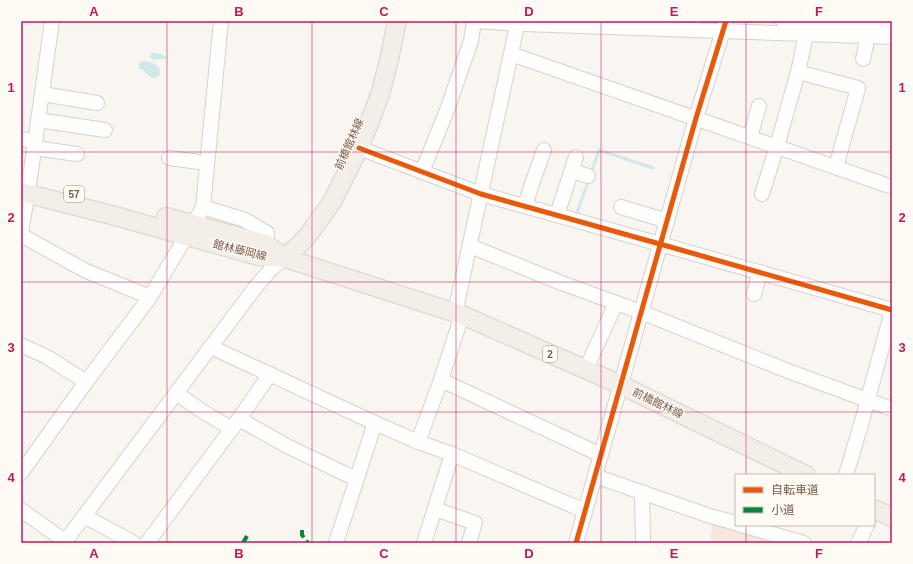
<svg xmlns="http://www.w3.org/2000/svg" width="913" height="564" font-family="Helvetica,'Noto Sans JP',sans-serif">
<style>
.commercial{fill:#f6e8e1}
.water{fill:#d0e8ea}
.lines{fill:none;stroke-linecap:round;stroke-linejoin:round}
.stream{stroke:#d0e8ea;stroke-width:3}
.minor-casing{stroke:#d7d1cb;stroke-width:16}
.major-casing{stroke:#dad1cc;stroke-width:20}
.minor{stroke:#fefefd;stroke-width:14}
.major{stroke:#f3eee8;stroke-width:18}
.quiet{stroke:#00873e;stroke-width:4;stroke-dasharray:8 4;stroke-linecap:butt}
.cycleway-casing{stroke:#fffaf3;stroke-width:8}
.cycleway{stroke:#e8590c;stroke-width:5}
.grid{fill:none;stroke:#c2185b;stroke-width:1;stroke-opacity:0.55}
.labels{text-anchor:middle;dominant-baseline:central;stroke-width:3;stroke-linejoin:round;paint-order:stroke}
.shield{fill:#fffaf3;stroke:#a28b7f;stroke-width:1}
.shield-label{font-size:10px;font-weight:bold;fill:#7a5c4d}
.street-label{font-size:11px;fill:#7a5c4d;stroke:#fffaf3}
.neatline{fill:none;stroke:#c2185b;stroke-width:1.5}
.grid-label{font-size:13px;text-anchor:middle;font-weight:bold;fill:#c2185b}
</style>
<rect width="100%" height="100%" fill="#f9f5f0"/>
<path class="commercial" d="M712,523L788,543H710Z"/>
<g class="water">
<path d="M152,53C158,52 163,56 168,57L165,59H158L154,60C149,58 149,56 152,53Z"/>
<path d="M143,61C152,62 165,65 158,77L152,78L146,74L145,71L139,68V63Z"/>
</g>
<g class="lines">
<g class="stream">
<path d="M591,173L599,150L653,168"/>
<path d="M576,216L589,179"/>
</g>
<defs>
<g id="minor">
<path d="M474,21L523,24L892,37"/>
<path d="M783,21L892,25"/>
<path d="M511,54L892,187"/>
<path d="M863,59L868,36"/>
<path d="M798,72L858,88L836,167"/>
<path d="M42,94L97,103"/>
<path d="M38,120L105,130"/>
<path d="M750,137L759,106"/>
<path d="M21,139L35,141"/>
<path d="M34,148L77,154"/>
<path d="M359,148L481,194L660,244L892,310"/>
<path d="M169,158L207,163"/>
<path d="M572,171L588,176"/>
<path d="M422,172L447,110L471,41L474,21"/>
<path d="M762,194L777,146L798,72L806,34"/>
<path d="M525,206L531,187L544,150"/>
<path d="M203,207L245,220L267,233L266,244"/>
<path d="M621,207L667,221"/>
<path d="M557,215L576,157"/>
<path d="M21,234L31,171L52,21"/>
<path d="M21,235L86,271L106,279L150,297"/>
<path d="M470,246L559,282L641,312L788,371L892,409"/>
<path d="M754,294L760,272"/>
<path d="M455,313L518,21"/>
<path d="M21,345L47,357L86,382"/>
<path d="M211,347L375,423L418,442L452,454L585,511"/>
<path d="M586,369L616,303"/>
<path d="M441,380L601,455"/>
<path d="M176,393L202,411L232,429"/>
<path d="M239,419L289,447L356,479"/>
<path d="M418,442L441,380L462,315"/>
<path d="M21,473L86,382L150,297L193,225L203,207L221,21"/>
<path d="M846,475L862,421L892,311"/>
<path d="M595,476L710,516L736,523"/>
<path d="M642,492L643,543"/>
<path d="M435,509L475,523L469,543"/>
<path d="M21,510L65,541"/>
<path d="M84,516L134,543"/>
<path d="M741,525L804,543"/>
<path d="M64,543L254,289L272,268L285,258"/>
<path d="M147,543L239,419L270,374"/>
<path d="M336,543L375,423"/>
<path d="M424,543L452,454"/>
<path d="M576,543L696,118L726,21"/>
<path d="M858,543L867,525"/>
</g>
<g id="major">
<path d="M21,192L115,216L258,256L285,258L462,315L621,385L806,475"/>
<path d="M166,217L266,244L285,258"/>
<path d="M285,258L306,238L332,202L359,148L369,124L381,91L389,60L397,21"/>
<path d="M874,509L892,517"/>
</g>
</defs>
<use href="#minor" class="minor-casing"/>
<use href="#major" class="major-casing"/>
<use href="#minor" class="minor"/>
<use href="#major" class="major"/>
<g class="quiet">
<path d="M302,530V535L308,543"/>
<path d="M243,543L247,536"/>
</g>
<defs>
<g id="cycleway">
<path d="M359,148L481,194L660,244L892,310"/>
<path d="M576,543L696,118L726,21"/>
</g>
</defs>
<use href="#cycleway" class="cycleway-casing"/>
<use href="#cycleway" class="cycleway"/>
</g>
<path class="grid" d="M167,21V543M312,21V543M456,21V543M601,21V543M746,21V475M21,152H892M21,282H892M21,412H892M746,525V543"/>
<g class="labels">
<g class="shield">
<rect x="64" y="186" width="20" height="16" rx="3"/>
<rect x="543" y="346" width="14" height="16" rx="3"/>
</g>
<g class="shield-label">
<text x="74" y="194">57</text>
<text x="550" y="354">2</text>
</g>
<g class="street-label">
<text transform="translate(349 144) rotate(-66)">前橋館林線</text>
<text transform="translate(240 250) rotate(14)">館林藤岡線</text>
<text transform="translate(658 403) rotate(26)">前橋館林線</text>
</g>
</g>
<rect width="913" height="564" fill="none" stroke="#fffaf3" stroke-width="44"/>
<rect x="735" y="474" width="140" height="52" fill="#fffaf3" stroke="#cabbb1"/>
<rect x="743" y="487" width="20" height="6" fill="#e8590c" stroke="#cabbb1"/>
<text x="771" y="494" font-size="12" fill="#7a5c4d">自転車道</text>
<rect x="743" y="507" width="20" height="6" fill="#00873e" stroke="#cabbb1"/>
<text x="771" y="514" font-size="12" fill="#7a5c4d">小道</text>
<rect x="22" y="22" width="869" height="520" class="neatline"/>
<g class="grid-label">
<text x="94" y="16">A</text>
<text x="239" y="16">B</text>
<text x="384" y="16">C</text>
<text x="529" y="16">D</text>
<text x="674" y="16">E</text>
<text x="819" y="16">F</text>
<text x="11" y="92">1</text>
<text x="902" y="92">1</text>
<text x="11" y="222">2</text>
<text x="902" y="222">2</text>
<text x="11" y="352">3</text>
<text x="902" y="352">3</text>
<text x="11" y="482">4</text>
<text x="902" y="482">4</text>
<text x="94" y="558">A</text>
<text x="239" y="558">B</text>
<text x="384" y="558">C</text>
<text x="529" y="558">D</text>
<text x="674" y="558">E</text>
<text x="819" y="558">F</text>
</g>
</svg>
